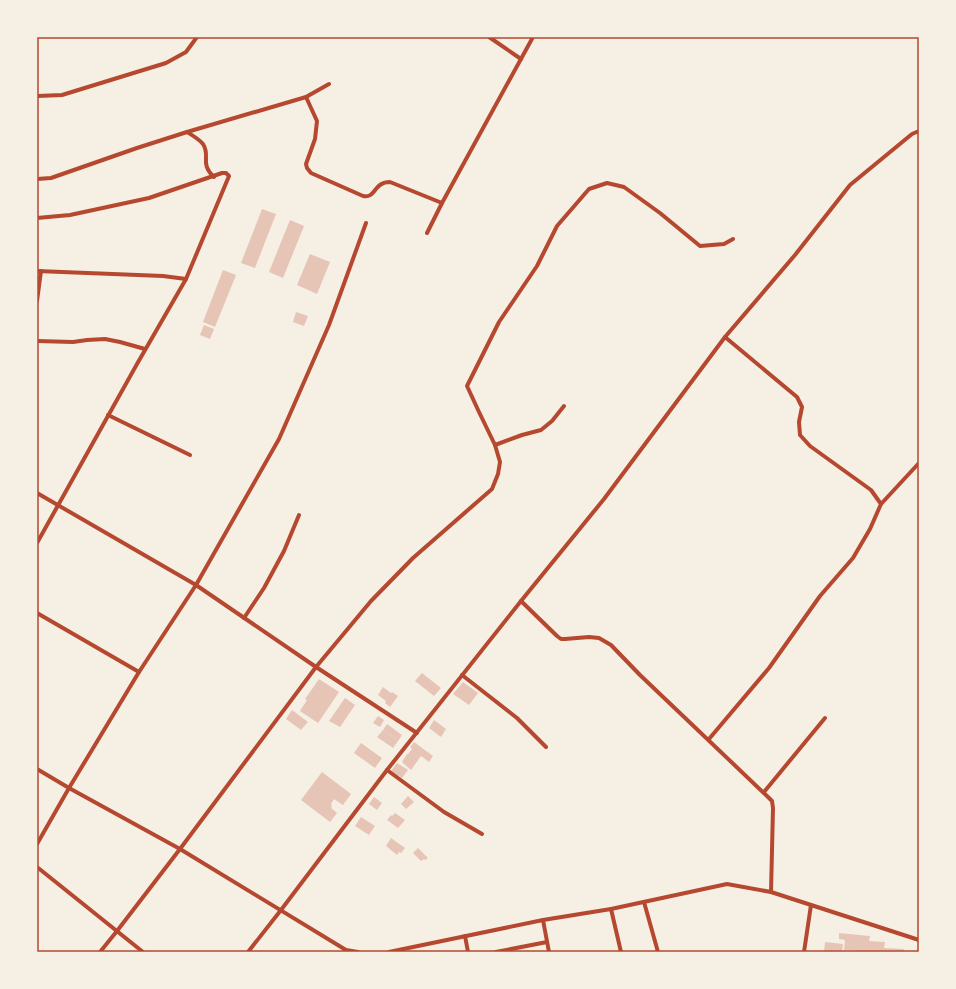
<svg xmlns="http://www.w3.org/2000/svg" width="956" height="989" font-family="Arial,sans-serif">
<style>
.building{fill:#e6c5b7}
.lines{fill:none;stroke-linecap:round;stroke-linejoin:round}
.minor{stroke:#b5482f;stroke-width:4}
.neatline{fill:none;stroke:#b5482f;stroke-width:1.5}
</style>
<rect width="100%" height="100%" fill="#f6efe4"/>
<g class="building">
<path d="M262,209L276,214L255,268L241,263Z"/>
<path d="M290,220L304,226L283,278L269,272Z"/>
<path d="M310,254L330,262L317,294L297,285Z"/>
<path d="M223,270L236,275L215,327L203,322Z"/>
<path d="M296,312L308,316L304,326L293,322Z"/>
<path d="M204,325L214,329L210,339L200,335Z"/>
<path d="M422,673L441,688L434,696L415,681Z"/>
<path d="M319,679L339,692L318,723L300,711L307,700L305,699Z"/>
<path d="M463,682L478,693L469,705L453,694Z"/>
<path d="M383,687L391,693L392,692L398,696L390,707L385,703L386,701L378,695Z"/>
<path d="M345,698L355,705L340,727L329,721Z"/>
<path d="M292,710L308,722L301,730L286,719Z"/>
<path d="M378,716L384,720L380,727L373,723Z"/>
<path d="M434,720L446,729L441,737L429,728Z"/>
<path d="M387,724L402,735L398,741L383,730Z"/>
<path d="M383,730L398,741L393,748L377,737Z"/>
<path d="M414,742L433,756L429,762L421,756L411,770L402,762L407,754H408L412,749L410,747Z"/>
<path d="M361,743L382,758L375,768L354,753Z"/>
<path d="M397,763L408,770L402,778L391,771Z"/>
<path d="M322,772L351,794L343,805L334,799L331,804L332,806L331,808L337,813L330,822L301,800Z"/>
<path d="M408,796L414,802L406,809L401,804Z"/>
<path d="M374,797L382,803L377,810L369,804Z"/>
<path d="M395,813L405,820L398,828L387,820L391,815L392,816Z"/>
<path d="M361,817L375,826L369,835L355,826Z"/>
<path d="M391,838L405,848L401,853L399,852L397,855L386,846Z"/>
<path d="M418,848L428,858L425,860L424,859L421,861L413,853Z"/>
<path d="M839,933L870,936L869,941L885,942L884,948L904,949L903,952H854L855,950H844L845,940L839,939Z"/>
<path d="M825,942L843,944L842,952H824Z"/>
</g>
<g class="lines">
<g class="minor">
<path d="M489,37L521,59"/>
<path d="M37,96L62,95L166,63L186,52L197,37"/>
<path d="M306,97L317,121L315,139L306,164L307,168L311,173L363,196C376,199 373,182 390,182L442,203"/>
<path d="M187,132C192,135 199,139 203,144C211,156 199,163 214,177"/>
<path d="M37,179L51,178L137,148L187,132L306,97L329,84"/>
<path d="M37,218L70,215L149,198L222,173H226L229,176L186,279L137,364L37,543"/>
<path d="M427,233L442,203L533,37"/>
<path d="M37,271L163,276L186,279"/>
<path d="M37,301L41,271"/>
<path d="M37,341L73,342L87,340L105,339L120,342L145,349"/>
<path d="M108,415L190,455"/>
<path d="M495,445L522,435L541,430L552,421L564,406"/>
<path d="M37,493L196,585L316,667L417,733"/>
<path d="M881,504L919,463"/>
<path d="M521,601L557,636L561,639H565L589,637L599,638L611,645L640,675L767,796L772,801L773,808L771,892"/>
<path d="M37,613L139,672"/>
<path d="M244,618L264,588L284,551L299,515"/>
<path d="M462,675L517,718L546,747"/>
<path d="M709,739L769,668L820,596L853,558L870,529L881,504L871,490L810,446L800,435L799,422L802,407L797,397L725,337"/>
<path d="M37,769L69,788L180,849L346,950L358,952"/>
<path d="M387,770L444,812L482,834"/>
<path d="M764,792L825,718"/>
<path d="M37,844L69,788L139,672L196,585L279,439L329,325L366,223"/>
<path d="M37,867L143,952"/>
<path d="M644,902L658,952"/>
<path d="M611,909L621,952"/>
<path d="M543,920L549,952"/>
<path d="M465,936L468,952"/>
<path d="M100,952L117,931L180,849L316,667L371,601L413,558L492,489L498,474L500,462L495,445L479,412L467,386L499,322L537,266L557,226L589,189L607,183L624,187L660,213L700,246L724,244L733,239"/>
<path d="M248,952L281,910L387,770L521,601L604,499L725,337L795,255L850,185L912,134L919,131"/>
<path d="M389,952L543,920L611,909L727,884L771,892L919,940"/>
<path d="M496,952L547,942"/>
<path d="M804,952L811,905"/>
</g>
</g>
<rect width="956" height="989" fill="none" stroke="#f6efe4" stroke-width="76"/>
<rect x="38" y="38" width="880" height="913" class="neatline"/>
</svg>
